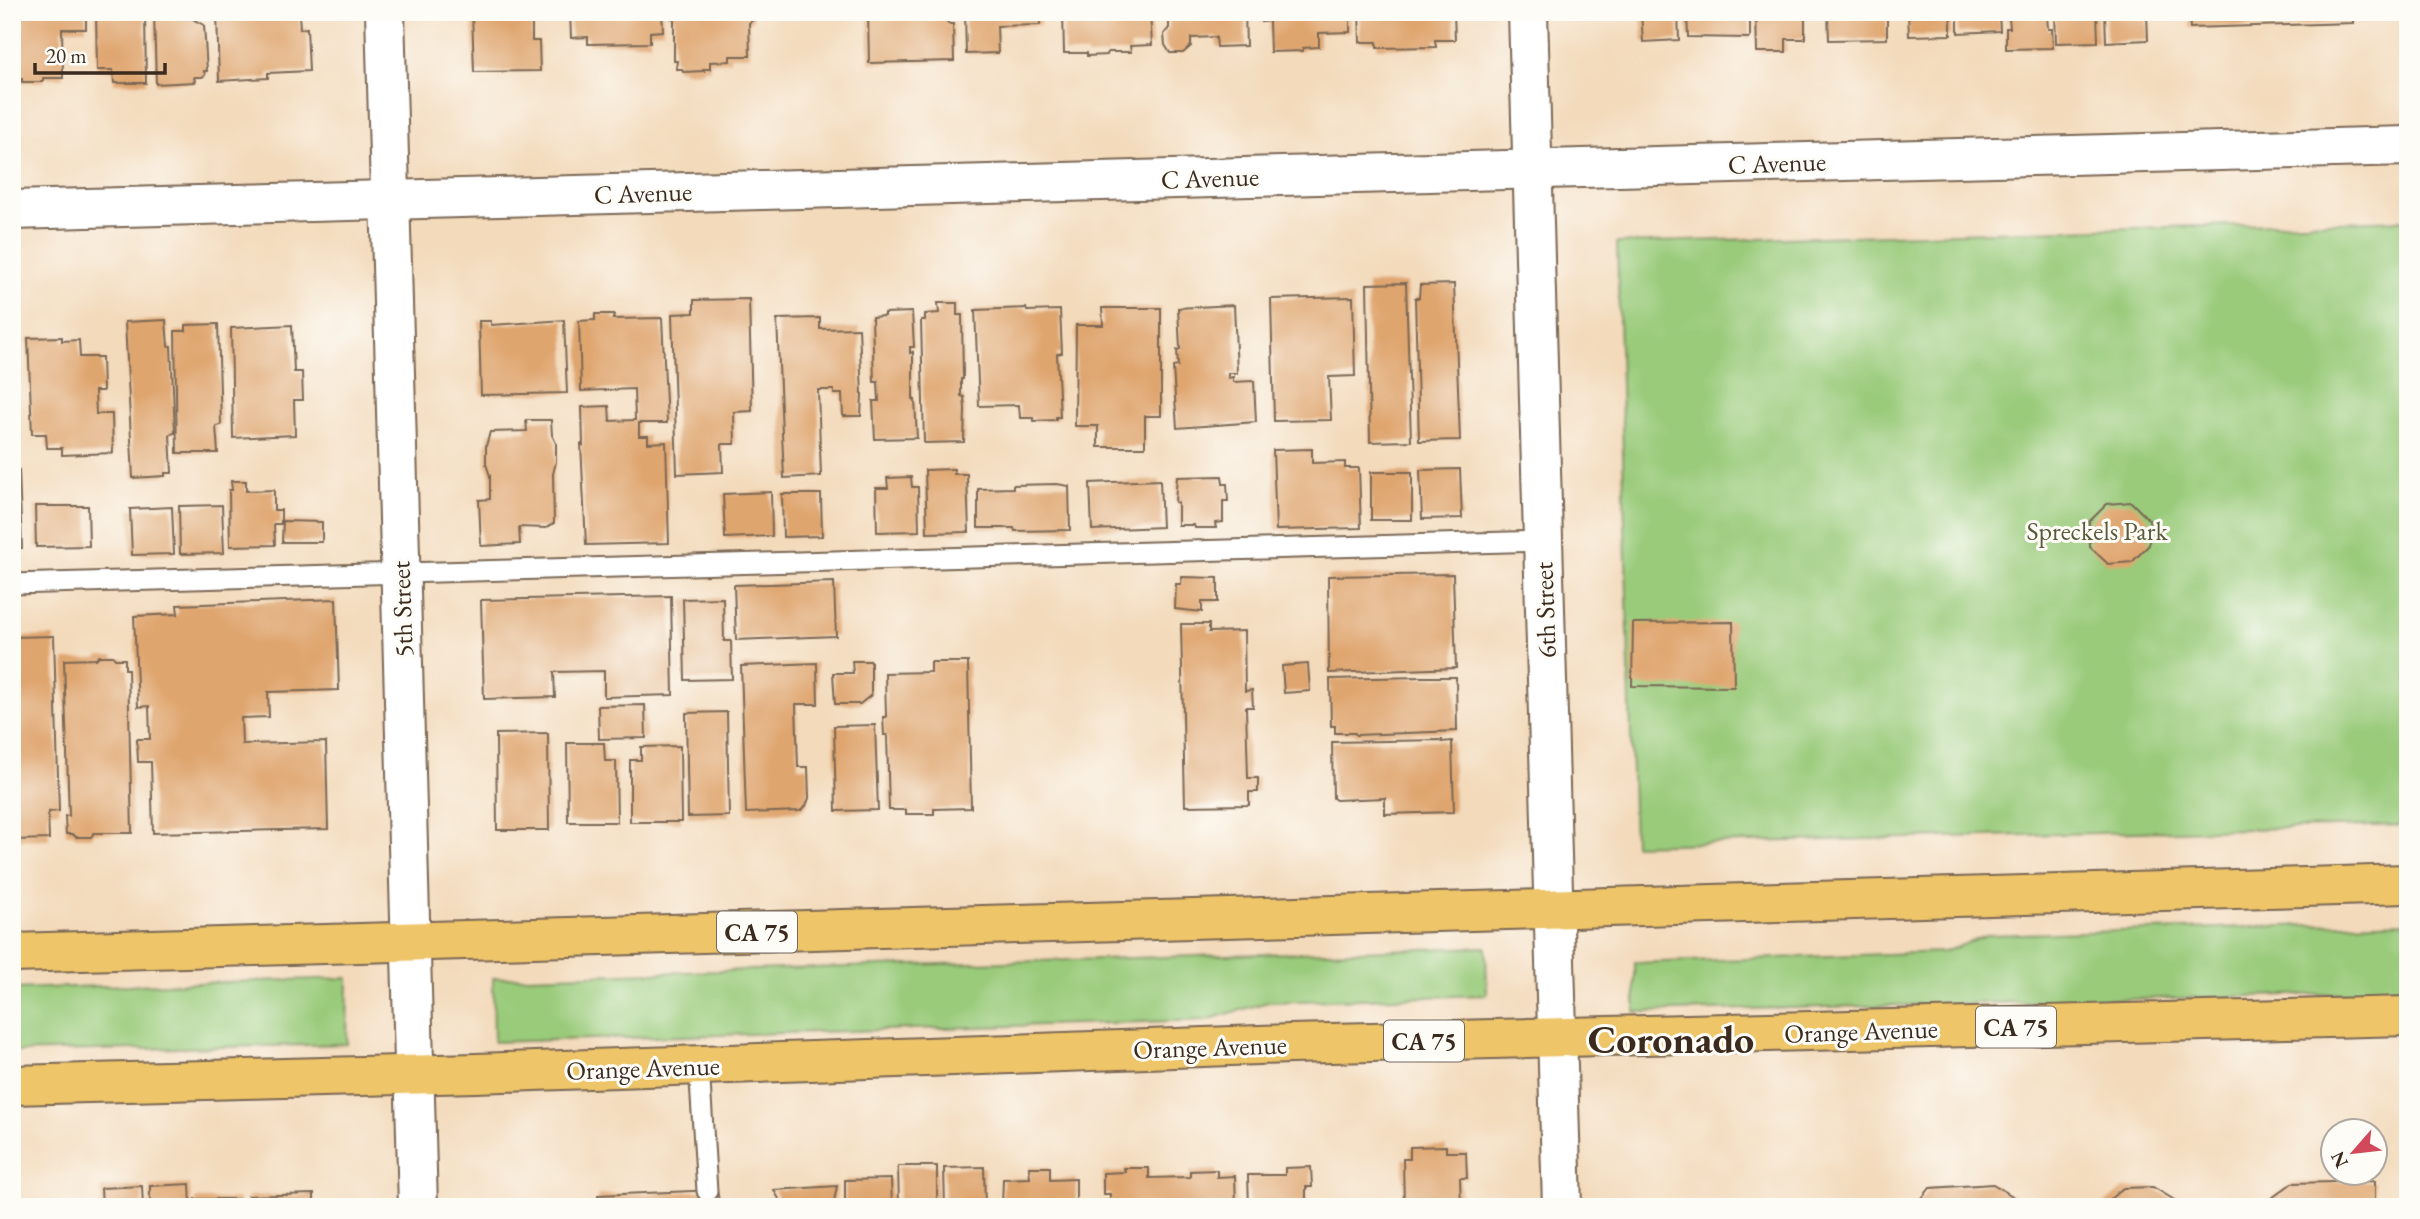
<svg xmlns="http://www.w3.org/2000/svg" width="2420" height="1219" font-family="'EB Garamond',serif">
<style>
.green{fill:#9acb7a;stroke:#6a7a4c;stroke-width:2}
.building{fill:#dfa56e}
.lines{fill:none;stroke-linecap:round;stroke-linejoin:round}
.service-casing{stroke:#7b6855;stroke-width:23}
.minor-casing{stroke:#7b6855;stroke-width:42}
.tertiary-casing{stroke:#7b6855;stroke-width:42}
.trunk-casing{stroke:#7b6855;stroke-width:42}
.service{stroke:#fff;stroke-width:19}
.minor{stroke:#fff;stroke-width:38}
.tertiary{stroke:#fff;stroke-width:38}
.trunk{stroke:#eec569;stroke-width:38}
.labels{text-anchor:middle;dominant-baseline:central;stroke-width:6;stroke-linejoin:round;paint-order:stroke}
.shield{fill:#fdfcf7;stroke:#75695f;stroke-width:2}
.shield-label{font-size:24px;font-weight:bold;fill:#3b2a1e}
.street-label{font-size:26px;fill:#3b2a1e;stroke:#fdfcf7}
.park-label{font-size:26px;fill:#585a3a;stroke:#fdfcf7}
.town-label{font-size:40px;font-weight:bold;fill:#3b2a1e;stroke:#fdfcf7}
</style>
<rect width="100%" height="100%" fill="#fdfcf7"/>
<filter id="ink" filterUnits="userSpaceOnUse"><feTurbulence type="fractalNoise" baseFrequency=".0143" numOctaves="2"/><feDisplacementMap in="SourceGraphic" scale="14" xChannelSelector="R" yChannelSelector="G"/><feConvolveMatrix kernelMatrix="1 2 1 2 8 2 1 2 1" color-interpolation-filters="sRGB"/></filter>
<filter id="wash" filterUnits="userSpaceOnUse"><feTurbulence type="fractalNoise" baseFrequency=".00686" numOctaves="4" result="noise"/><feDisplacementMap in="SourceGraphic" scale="28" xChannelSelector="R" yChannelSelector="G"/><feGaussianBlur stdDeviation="1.57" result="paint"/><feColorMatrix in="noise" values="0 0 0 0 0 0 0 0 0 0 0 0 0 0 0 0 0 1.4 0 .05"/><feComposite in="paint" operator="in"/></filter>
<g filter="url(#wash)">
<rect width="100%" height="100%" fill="#f3dabb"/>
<g class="green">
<path d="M2408,220V825L1634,845L1617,243Z"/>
<path d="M2408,922V992L1635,1012V963L1944,952L1989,935Z"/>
<path d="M1486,947L1487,995L1268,1002L1206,1020L494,1042L493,978Z"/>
<path d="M348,978L347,1044L12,1052V989Z"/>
</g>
<g id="blocks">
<g class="building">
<path d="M14,12H86V29H62L63,78H43V82H22V79L16,80Z"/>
<path d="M96,12H145L146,83H114L113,70H97Z"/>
<path d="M154,12H194V20L204,25L207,71H204L205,75L202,77H194L195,82L156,84Z"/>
<path d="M217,12H299L300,29L307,28L309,71L268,73V78L219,81Z"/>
<path d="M472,12H532V41H539L540,71L474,72Z"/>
<path d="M570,12H662L663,31L650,32V43L588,44V37L571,38Z"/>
<path d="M671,12H752L753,20L749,23L750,56H730V61L710,62V69H703L704,71L683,72L682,69H676L677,61H674V17L671,18Z"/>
<path d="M868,12H947L948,24H953L954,61L869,63Z"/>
<path d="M965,12H1040V25L997,26L998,53L966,54Z"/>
<path d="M1063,12H1150L1152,45L1130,46L1131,52H1108L1107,55L1087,56V53H1064Z"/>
<path d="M1169,12H1245L1246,46L1217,47L1216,37L1191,38V46L1183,53H1170L1165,45L1164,34L1169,28Z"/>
<path d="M1261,12H1350V32L1319,33V47L1303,48V51L1270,52L1269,21L1261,22Z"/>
<path d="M1359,12H1454L1455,40H1435L1436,47L1377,48V42H1360Z"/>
<path d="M1641,12H1678L1679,40L1643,42Z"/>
<path d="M1687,12H1750V38L1688,37Z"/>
<path d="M1756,12H1805V39H1786V52H1757Z"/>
<path d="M1828,12H1887V39L1829,40Z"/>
<path d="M1908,12H1951V35L1909,36Z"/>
<path d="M1958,12H1999L2000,31L1958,33Z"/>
<path d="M2004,12H2050V15L2047,16L2048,29H2052L2053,48L2006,49V28H2010L2009,18H2004Z"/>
<path d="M2055,12H2097L2098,42L2056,43Z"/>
<path d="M2105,12H2147L2148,40L2106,42Z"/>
<path d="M2189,12H2353V23L2190,28Z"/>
<path d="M1406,283L1411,441L1370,442L1367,284Z"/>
<path d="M1454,284L1460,440L1419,441L1415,298H1419L1420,285Z"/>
<path d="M1353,297L1355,376L1329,377L1331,420L1274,421L1271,299Z"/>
<path d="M749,299L752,411L734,412L735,444H722L723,472L677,474L672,314L694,313V300Z"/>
<path d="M938,303H957V315H962L963,379H961V396L964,397L965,409L964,442L924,443L921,320H925V314L939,313Z"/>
<path d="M1234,305L1237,373H1228V378L1233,377V382L1254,381L1256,422L1177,428L1173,367L1178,366L1177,350L1180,349L1178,308Z"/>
<path d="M1026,308L1027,311L1060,310L1062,353L1057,354L1060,417H1056V420L1034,421L1033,418H1020L1019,405L979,406L975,310Z"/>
<path d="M1102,308H1161V416H1145V447H1098V426H1075L1076,325H1103Z"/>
<path d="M912,312L914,347H910V353L913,352V399L915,400L917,438L875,439L873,401H879L878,382H874L872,317L884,316V313Z"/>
<path d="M595,314H614L613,319L662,318L667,423H639V436H648V443L666,442L669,543L586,545L581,444L583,445L582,407L609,406L610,421L635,420L634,389L581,391L579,321L595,320Z"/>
<path d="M820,318V329L859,328L862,395L861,416H843L842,394H834V390H818L821,476L784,478L777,319Z"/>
<path d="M166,320L168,346H171L175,433L170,434L172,473H165V476L133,478L125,322Z"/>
<path d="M564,320L567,393L481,395L479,321H491V325Z"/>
<path d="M218,324L221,425L216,426L218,453H177L175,331H186V325Z"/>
<path d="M292,325L294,372H302L303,400H294L295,435L233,438L231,328Z"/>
<path d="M62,337V341L79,340L80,357H102L103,391H95L96,414H112L113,453L62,455V448H47L46,434H32L28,338Z"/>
<path d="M12,382H15L16,426L12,427Z"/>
<path d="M526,420H551L552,435L556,443V462L553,474L554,523L546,528L519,527L520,544L481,546L479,500L490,499V476L486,464V446L490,432L527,431Z"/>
<path d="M1312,449V463L1345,462V468H1359L1361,528L1276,530L1273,450Z"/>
<path d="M954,469V474H967L969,532L927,533L925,470Z"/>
<path d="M1460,469L1462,518L1422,519L1420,470Z"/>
<path d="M19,470L22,548L12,549V471Z"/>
<rect x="1371" y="472" width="41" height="48"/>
<path d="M1222,476L1223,484H1227L1228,501H1223V522L1215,523L1216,528H1195L1194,525H1178V503L1175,502L1177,477Z"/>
<path d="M911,477L912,487H918L919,531L877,532L876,488H888L887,478Z"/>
<path d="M1160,480L1162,527L1092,530L1090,483Z"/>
<path d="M231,481H246V491L274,490V510H281V524H274L275,545L230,546L229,490H232Z"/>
<path d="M1057,484L1069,486L1070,530L1015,531L1014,528H978V489L1013,488V485Z"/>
<path d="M771,492L772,536L725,538L723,494Z"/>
<path d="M782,494H821L822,536L783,537Z"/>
<path d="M2131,502L2149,520V545L2132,562L2108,564L2090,547L2089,522L2107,504Z"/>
<path d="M222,505L224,553L180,554L179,506Z"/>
<path d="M35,506H88L89,546L36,547Z"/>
<path d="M172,507L174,554L132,555L130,509Z"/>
<path d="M283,521L322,522V542H282Z"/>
<path d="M1453,574L1456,668L1329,673L1328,576Z"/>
<path d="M1182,577L1218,578V602H1202V612L1175,609L1176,584H1181Z"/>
<path d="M834,582L836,636L736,640L734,585Z"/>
<path d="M671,596L673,695L604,697V671L554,672L555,697L484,699L481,600Z"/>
<path d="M723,598L724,641H731L732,679L685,680L683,599Z"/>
<path d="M336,599L339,690L268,692L269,717L241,718L242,744L326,742L328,829L153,833L151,762H138L137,739H150L149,706L138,707L134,616L178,614L177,605Z"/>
<path d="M1733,622L1734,687L1632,686L1633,623Z"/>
<path d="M1181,624H1209V632L1244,631L1245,691L1252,690L1253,707H1246L1248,778H1258V792H1249V805L1185,806Z"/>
<path d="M54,636L59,811L48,812L49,839L12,840V637Z"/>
<path d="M99,656H113L115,659H125V669H128L132,833H94L91,837H76L72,834H66L65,816H69L64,660L96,659Z"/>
<path d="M852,661H871V695L860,704H835L833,673H853Z"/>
<path d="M931,662H968L971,808L934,809V814H906V810H889L887,735H884L883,717H886L885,673L931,672Z"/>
<path d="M817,663L818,704H796L798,767H808L809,798L806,806L800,811L746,813L741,666Z"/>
<path d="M1308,664L1310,691L1284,693L1282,666Z"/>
<path d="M1421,677H1456L1457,731L1356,735L1355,733H1335V726H1331L1330,679Z"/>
<path d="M645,705L646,738L599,739L598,706Z"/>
<path d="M727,712L729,816L688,817L686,713Z"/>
<path d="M875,725L878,810L836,811L834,726Z"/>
<path d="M548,733L549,830H497L496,734Z"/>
<path d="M1442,740V742L1452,741L1454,812L1385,814V798L1336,800L1333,798L1332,742Z"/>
<path d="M567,743H604L605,761H616L617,822H568Z"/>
<path d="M680,746L681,822H630V760H641V747Z"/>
<path d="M1446,1146V1152H1466L1467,1178H1460L1461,1207H1404L1403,1159H1410V1147Z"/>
<path d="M898,1166H937V1207H899Z"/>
<path d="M984,1167L985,1207H945L944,1168Z"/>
<path d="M1029,1167H1050V1180L1076,1179V1207H1002L1003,1179L1030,1178Z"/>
<path d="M1311,1167L1312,1187H1306V1207H1249L1248,1175H1285V1168Z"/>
<path d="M1124,1168H1149V1178L1190,1177V1171L1217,1170V1177L1235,1176L1236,1207H1110V1194H1103V1173L1125,1172Z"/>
<path d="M891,1179L892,1207H845V1180Z"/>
<path d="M2375,1181V1207H2260L2292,1183Z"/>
<path d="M190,1184L191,1207H150V1186Z"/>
<path d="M1993,1184L2022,1202V1207H1915L1930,1188Z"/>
<path d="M142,1186L143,1207H102L101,1188Z"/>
<path d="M837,1186L833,1207H779V1199L774,1190Z"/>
<path d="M2153,1187L2186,1207H2101L2123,1188Z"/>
<path d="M717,1190L720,1207H598V1195Z"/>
<path d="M314,1194V1207H248V1196Z"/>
<path d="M39,1199V1207H12V1200Z"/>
<rect x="195" y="1199" width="44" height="8"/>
</g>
</g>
</g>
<g filter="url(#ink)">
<use href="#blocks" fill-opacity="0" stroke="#7b6855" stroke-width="2"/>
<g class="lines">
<defs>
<g id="service">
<path d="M12,584L1543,541"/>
<path d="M699,1066L707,1191"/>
</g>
<g id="minor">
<path d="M385,12L418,1207"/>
<path d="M12,210L2408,146"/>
</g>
<path id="tertiary" d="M1528,12L1562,1207"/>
<g id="trunk">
<path d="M12,953L2408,884"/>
<path d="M12,1085L476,1073L1290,1044L2408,1016"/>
</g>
</defs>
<use href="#service" class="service-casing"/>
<use href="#minor" class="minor-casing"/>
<use href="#tertiary" class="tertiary-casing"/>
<use href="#trunk" class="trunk-casing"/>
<use href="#service" class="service"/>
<use href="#minor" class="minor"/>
<use href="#tertiary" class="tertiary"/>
<use href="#trunk" class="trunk"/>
</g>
</g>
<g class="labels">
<g class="shield">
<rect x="717" y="911.5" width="80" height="41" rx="5"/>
<rect x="1976" y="1006.5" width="80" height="41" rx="5"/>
<rect x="1384" y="1020.5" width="80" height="41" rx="5"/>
</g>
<g class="shield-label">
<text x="757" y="932">CA 75</text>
<text x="2016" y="1027">CA 75</text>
<text x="1424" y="1041">CA 75</text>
</g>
<g class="street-label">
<text transform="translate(1777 163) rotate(-2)">C Avenue</text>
<text transform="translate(1210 178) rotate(-2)">C Avenue</text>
<text transform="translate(643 193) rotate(-2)">C Avenue</text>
<text transform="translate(402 609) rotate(-92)">5th Street</text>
<text transform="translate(1545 610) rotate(-92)">6th Street</text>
<text transform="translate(1861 1031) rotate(-2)">Orange Avenue</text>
<text transform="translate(1210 1047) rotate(-2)">Orange Avenue</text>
<text transform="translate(643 1068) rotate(-2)">Orange Avenue</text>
</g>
<g class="park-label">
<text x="2097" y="531">Spreckels Park</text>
</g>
<g class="town-label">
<text x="1671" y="1039">Coronado</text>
</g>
</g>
<rect width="2420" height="1219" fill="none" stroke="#fdfcf7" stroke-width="42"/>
<g transform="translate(2354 1152) rotate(242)"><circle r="33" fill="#fdfcf7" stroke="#afa8a0" stroke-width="2"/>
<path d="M0-5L12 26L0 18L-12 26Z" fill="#d1495b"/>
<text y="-10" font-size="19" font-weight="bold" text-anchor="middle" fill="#3b2a1e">N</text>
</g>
<path d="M35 63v10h130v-10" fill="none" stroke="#3b2a1e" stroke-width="3.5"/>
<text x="46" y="63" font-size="21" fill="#3b2a1e" stroke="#fdfcf7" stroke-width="5" paint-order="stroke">20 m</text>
</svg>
